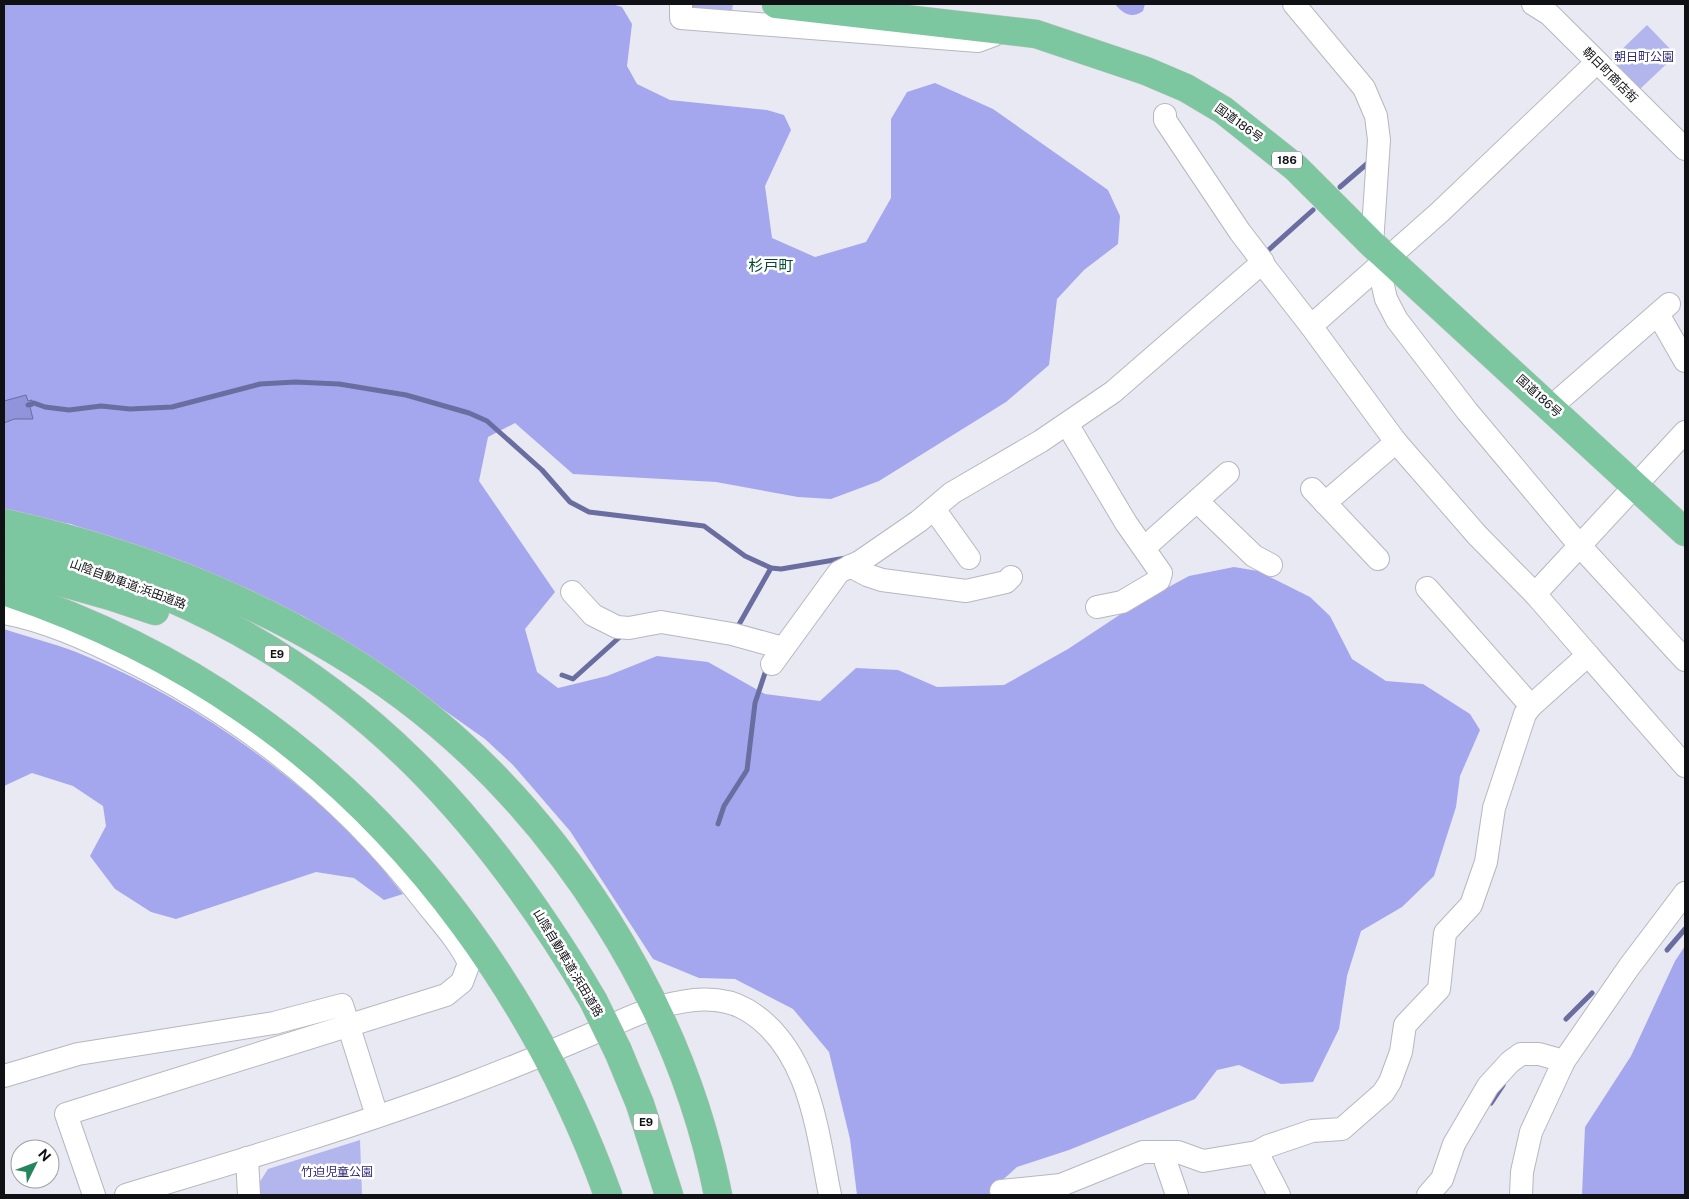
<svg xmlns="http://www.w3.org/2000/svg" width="1689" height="1199" font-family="'Public Sans','Noto Sans JP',sans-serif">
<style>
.green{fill:#b2b6ed}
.forest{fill:#a4a7ee}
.water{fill:#9194da;stroke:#6a6d9f}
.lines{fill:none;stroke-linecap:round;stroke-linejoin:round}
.stream{stroke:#6a6d9f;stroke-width:5}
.minor-casing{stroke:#b6b7c0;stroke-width:24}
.highway-casing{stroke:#c6c6c7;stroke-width:29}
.minor{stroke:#fff;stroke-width:22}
.highway{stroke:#7cc6a0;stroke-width:28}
.highway-bridge-casing{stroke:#c6c6c7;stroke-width:29;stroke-linecap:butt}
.highway-bridge{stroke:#7cc6a0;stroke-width:28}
.labels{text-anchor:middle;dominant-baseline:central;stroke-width:5;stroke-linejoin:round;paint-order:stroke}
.shield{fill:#fff;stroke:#58585a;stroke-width:1}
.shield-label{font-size:11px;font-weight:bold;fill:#101114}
.park-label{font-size:12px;fill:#302879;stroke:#fff}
.street-label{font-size:12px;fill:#101114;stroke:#fff}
.quarter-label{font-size:15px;fill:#014a2f;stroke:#fff}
</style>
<rect width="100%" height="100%" fill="#e8e9f2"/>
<g class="green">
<path d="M685,4H733L731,17L690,14Z"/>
<path d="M1647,25L1676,55L1640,89L1612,59Z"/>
<path d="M360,1140L362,1195H260L259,1183L268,1169Z"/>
</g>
<g class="forest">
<path d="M4,4H612L622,7L632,24L627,66L637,84L670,100L767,110L784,115L791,130L765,186L772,238L815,257L866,242L891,198V119L907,92L935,83L993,109L1108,190L1120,216L1118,244L1084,270L1057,299L1049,365L1006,402L879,481L831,499L798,497L716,482L573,474L515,423L488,437L479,481L555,592L525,629L537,672L558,688L607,676L657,656L708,662L765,694L820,701L856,668L898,670L937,687L1004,685L1068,649L1130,608L1189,576L1234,567L1258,571L1310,597L1330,616L1352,659L1386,681L1423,684L1470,714L1480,730L1460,776L1456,807L1434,876L1402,907L1361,931L1347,976L1339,1029L1313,1082L1281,1084L1239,1065L1217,1070L1195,1099L1069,1150L1017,1167L996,1186L997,1195H857L850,1139L829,1052L793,1009L735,979L699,978L653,959L570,831L513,765L485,739L390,672L303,616L184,566L71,524L4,512Z"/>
<path d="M1115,4H1145L1143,11C1132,19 1123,14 1115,4Z"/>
<path d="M4,629C28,637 53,643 76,652C180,693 274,759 354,836C372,854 387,875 403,894L384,900L354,878L316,872L176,919L151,912L115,889L90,856L106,826L103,806L73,786L32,773L4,786Z"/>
<path d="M1685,946V1195H1582L1585,1127L1631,1056L1675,961Z"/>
</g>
<path class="water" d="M26,395L28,401L32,400L33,406L30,407L33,419H14L4,423V401Z"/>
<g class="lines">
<g class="stream">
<path d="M1340,187L1369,162"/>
<path d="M1264,254L1313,210"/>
<path d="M28,405L34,403L45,407L69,410L101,406L130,409L172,407L260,384L295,382L339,384L406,395L469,413L487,421L542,470L570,502L589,512L704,526L745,556L771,568L781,569L846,558"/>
<path d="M737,628L771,568"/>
<path d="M562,675L573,679L622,635"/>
<path d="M718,824L724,806L747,770L755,703L767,667"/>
<path d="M1667,950L1685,929"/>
<path d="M1566,1019L1592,993"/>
<path d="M1491,1103L1503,1085"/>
</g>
<defs>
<g id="minor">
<path d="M681,4V18L978,41L994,35"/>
<path d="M1294,4L1364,88L1376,116L1379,140L1372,244"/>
<path d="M1533,4L1549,14L1685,149"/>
<path d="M1262,263L1311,326L1440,212L1597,62"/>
<path d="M1379,268L1386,299L1397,320L1467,411L1580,546L1685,660"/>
<path d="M1658,314L1685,361"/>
<path d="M1551,407L1669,304"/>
<path d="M1067,424L1126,523L1161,573L1159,580L1122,602L1097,607"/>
<path d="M1312,489L1378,559"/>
<path d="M1197,501L1254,556L1271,565"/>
<path d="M1325,503L1396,442"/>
<path d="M934,509L969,558"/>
<path d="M1144,548L1228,473"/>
<path d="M850,566L867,575L882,580L966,591L1006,582L1011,577"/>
<path d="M1427,588L1531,706"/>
<path d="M572,592L593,615L617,627L629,628L661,622L732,634L783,648"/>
<path d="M1535,594L1685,432"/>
<path d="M4,613C46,621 86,639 124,658C242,716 345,798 425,902C440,921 459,941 469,963L462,982L446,995L66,1114L94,1195"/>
<path d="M1588,655L1685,766"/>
<path d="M772,664L839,572L861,561L919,521L952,493L1041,441L1113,392L1263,262L1240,232L1165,120V115"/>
<path d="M4,1076L78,1054L274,1023L342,1005L377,1116"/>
<path d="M1165,1152L1166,1163L1177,1195"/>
<path d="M1257,1152L1279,1195"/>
<path d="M247,1158L249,1195"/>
<path d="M1001,1191L1061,1185L1143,1152H1178L1203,1161L1257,1152L1268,1146L1312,1131L1342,1129L1383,1093L1390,1082L1401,1052L1405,1025L1439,989L1445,933L1471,905L1486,862L1494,808L1525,714L1531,706L1588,655L1535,594L1477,535L1396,442L1311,326"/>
<path d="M126,1195C238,1161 351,1128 461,1087C506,1070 550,1052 594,1033C615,1025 637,1012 659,1007C688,999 720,994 747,1010C810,1048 817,1131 830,1195"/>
<path d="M1428,1195L1442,1179L1454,1144L1488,1086L1510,1062L1521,1054H1539L1564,1061"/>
<path d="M1521,1195L1522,1172L1531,1132L1564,1061L1629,967L1685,893"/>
</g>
<g id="highway">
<path d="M776,4L1036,34L1146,71L1186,88L1223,110L1296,168L1372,244L1685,532"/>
<path d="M4,523C145,554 287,610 404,697C560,814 681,1004 718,1195"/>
<path d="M4,546C59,559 114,573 166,596C361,680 487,820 593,1000"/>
<path d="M4,566L110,596L155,611"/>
<path d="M4,591C90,620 172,659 246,711C414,827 539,1004 608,1195"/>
<path d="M618,1051L640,1104L669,1195"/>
</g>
</defs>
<use href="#minor" class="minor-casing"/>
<use href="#highway" class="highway-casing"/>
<use href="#minor" class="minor"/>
<use href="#highway" class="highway"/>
<defs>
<path id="highway-bridge" d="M593,1000L618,1051"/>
</defs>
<use href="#highway-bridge" class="highway-bridge-casing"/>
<use href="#highway-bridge" class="highway-bridge"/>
</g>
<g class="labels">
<g class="shield">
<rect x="1272" y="151.5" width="30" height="17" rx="4"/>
<rect x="264.5" y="645.5" width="25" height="17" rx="4"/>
<rect x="633.5" y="1113.5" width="25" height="17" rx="4"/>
</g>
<g class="shield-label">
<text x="1287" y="160">186</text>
<text x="277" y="654">E9</text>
<text x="646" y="1122">E9</text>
</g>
<g class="park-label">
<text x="1644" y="57">朝日町公園</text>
<text x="337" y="1172">竹迫児童公園</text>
</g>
<g class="street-label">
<text transform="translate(1610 75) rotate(45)">朝日町商店街</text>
<text transform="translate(1239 123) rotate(36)">国道186号</text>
<text transform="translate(1539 396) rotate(42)">国道186号</text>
<text transform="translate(128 584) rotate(20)">山陰自動車道;浜田道路</text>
<text transform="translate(568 963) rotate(59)">山陰自動車道;浜田道路</text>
</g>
<g class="quarter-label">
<text x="771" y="265">杉戸町</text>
</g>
</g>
<rect width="1689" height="1199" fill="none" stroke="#101114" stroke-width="10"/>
<g transform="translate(35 1164) rotate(48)"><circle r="24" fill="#ffffff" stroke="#9fa0a1"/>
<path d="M0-4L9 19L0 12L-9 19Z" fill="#25855d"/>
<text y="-8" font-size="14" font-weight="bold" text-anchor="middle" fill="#101114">N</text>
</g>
</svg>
